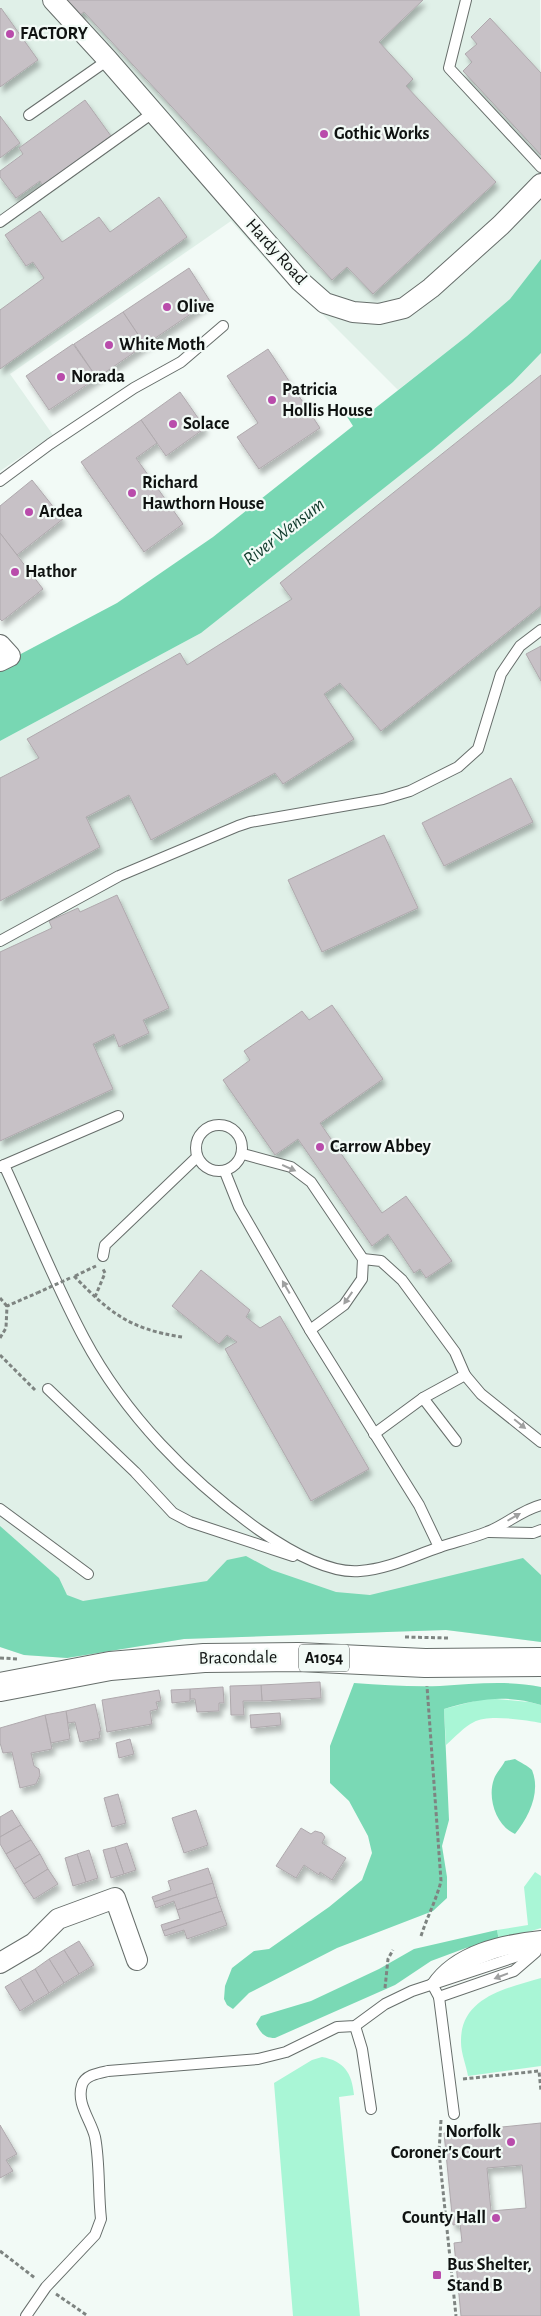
<svg xmlns="http://www.w3.org/2000/svg" width="541" height="2316" font-family="'Alegreya Sans',sans-serif">
<style>
.built{fill:#e0f0e8}
.green{fill:#a9f6d6}
.forest{fill:#7ad9b5}
.water{fill:#78d7b3}
.building{fill:#c7c1c6;stroke:#afa9ad;fill-rule:evenodd;filter:url(#shadow)}
.lines{fill:none;stroke-linecap:round;stroke-linejoin:round}
.lane-casing{stroke:#676e6b;stroke-width:12}
.street-casing{stroke:#676e6b;stroke-width:22}
.primary-casing{stroke:#676e6b;stroke-width:30}
.path{stroke:#7e8481;stroke-width:3;stroke-dasharray:4 2.5;stroke-linecap:butt}
.lane{stroke:#fff;stroke-width:10}
.street{stroke:#fff;stroke-width:20}
.primary{stroke:#fff;stroke-width:28}
.path-bridge{stroke:#7e8481;stroke-width:3;stroke-dasharray:4 2.5;stroke-linecap:butt}
.oneway{fill:#9fa0a0}
.poi-dot{fill:#b94cab;stroke:#f2faf6;stroke-width:2}
.labels{text-anchor:middle;dominant-baseline:central;stroke-width:4.5;stroke-linejoin:round;paint-order:stroke}
.shield{fill:#f2faf6;stroke:#535856;stroke-width:1}
.shield-label{font-size:16px;font-weight:bold;fill:#0f1211}
.poi-label{font-size:18px;font-weight:bold;fill:#0f1211;stroke:#f2faf6;text-anchor:start}
.street-label{font-size:18px;fill:#0f1211;stroke:#f2faf6}
.water-label{font-size:19px;font-style:italic;fill:#0f3a2b;stroke:#f2faf6}
</style>
<defs>
<filter id="shadow"><feDropShadow dx="3" dy="5.5" stdDeviation="2.5" flood-color="#0004"/></filter>
</defs>
<rect width="100%" height="100%" fill="#f2faf6"/>
<g class="built">
<path d="M0,0H540L541,259L510,299L467,336L398,390L286,278L283,279L231,221L10,374L53,435L0,471Z"/>
<path d="M541,353V1642L446,1630L184,1639L67,1658L24,1655L0,1647V741L201,633L513,382Z"/>
</g>
<g class="green">
<path d="M486,1698L529,1702L541,1705V1723C526,1720 487,1714 474,1722C464,1727 455,1737 446,1745L444,1709Z"/>
<path d="M535,1872L541,1876V1928L499,1941L497,1930L528,1925L524,1887Z"/>
<path d="M541,1978V2066L468,2076C466,2065 461,2053 461,2042C460,1997 507,1988 541,1978Z"/>
<path d="M322,2057C344,2061 352,2073 354,2095L339,2097L360,2316H293L274,2083L312,2060Z"/>
</g>
<g class="forest">
<path d="M0,1526L59,1578L67,1595L83,1601L207,1581L227,1560L246,1556L272,1570L336,1592L370,1595L523,1558L541,1575V1642L446,1630L184,1639L67,1658L24,1655L0,1647Z"/>
<path d="M354,1683C383,1685 412,1687 440,1686C473,1684 508,1680 541,1687V1705C506,1694 478,1699 444,1709L449,1820L442,1846L447,1877V1898L433,1911L337,1948L249,1993L233,2009L227,2005L224,1999L225,1986L232,1968L254,1951L269,1949L329,1907L362,1880L372,1853L368,1836L349,1801L330,1783V1746Z"/>
<path d="M515,1759C520,1762 528,1766 532,1770C541,1792 529,1817 515,1834C496,1826 487,1798 494,1779C496,1773 502,1767 505,1761Z"/>
<path d="M497,1930L499,1941L466,1948L431,1961L395,1985L275,2038C264,2038 261,2033 256,2024L261,2016L311,2001L379,1969L414,1949Z"/>
</g>
<path class="water" d="M541,259V353L513,382L432,450L201,633L0,741V665L117,603L213,537L353,426L346,415L355,408L364,417L467,336L510,299Z"/>
<g class="building">
<path d="M61,0H423L379,42L413,79L406,86L496,182L373,294L347,267L332,280L84,12L77,17Z"/>
<path d="M1,8L38,60L0,87V9Z"/>
<path d="M490,18L541,73V155L463,71L472,62L465,54L477,44L471,37Z"/>
<path d="M85,100L111,136L42,185L40,181L16,198L0,177V171L23,154L19,148Z"/>
<path d="M0,116L20,143L0,158Z"/>
<path d="M159,197L187,237L0,369V310L44,278L33,262L26,266L5,235L40,211L62,242L99,217L110,232Z"/>
<path d="M189,268L210,301L145,345L123,312Z"/>
<path d="M123,312L145,345L97,378L74,344Z"/>
<path d="M73,344L97,378L49,410L26,376Z"/>
<path d="M268,349L320,428L259,469L237,437L258,423L227,376Z"/>
<path d="M541,375V606L381,731L340,683L324,694L354,739L283,784L275,773L151,840L129,795L86,817L100,847L0,901V778L39,758L27,739L180,653L187,665L292,599L280,583Z"/>
<path d="M180,392L205,428L166,456L141,420Z"/>
<path d="M141,420L157,443L136,458L183,524L144,552L81,462Z"/>
<path d="M32,480L63,519L17,555L0,533V506Z"/>
<path d="M0,533L43,589L2,621L0,619Z"/>
<path d="M541,646V681L526,654Z"/>
<path d="M511,778L533,822L444,866L422,823Z"/>
<path d="M384,835L418,908L322,952L288,880Z"/>
<path d="M117,895L169,1008L143,1020L149,1033L119,1047L114,1034L93,1044L113,1089L0,1141V952L52,928L49,921L78,908L80,912Z"/>
<path d="M332,1005L383,1079L320,1123L382,1213L406,1196L452,1261L426,1278L420,1269L414,1273L388,1234L372,1246L298,1139L275,1155L223,1080L250,1060L244,1051L302,1011L309,1020Z"/>
<path d="M201,1270L250,1310L246,1317L260,1328L280,1316L369,1469L311,1501L225,1349L237,1342L227,1335L219,1344L172,1306Z"/>
<path d="M320,1682L321,1698L262,1701L261,1685Z"/>
<path d="M261,1685L262,1701H243L244,1715H231L230,1686Z"/>
<path d="M223,1687L224,1703H219V1711L197,1712L195,1699H190V1689Z"/>
<path d="M190,1689V1701L172,1703L171,1690Z"/>
<path d="M159,1690L161,1701L156,1702L158,1709L150,1711L152,1724L107,1732L102,1700Z"/>
<path d="M95,1704L101,1731L99,1732L100,1738L80,1742L75,1722L68,1723L66,1711Z"/>
<path d="M66,1711L70,1739L51,1743L45,1715Z"/>
<path d="M280,1713L281,1725L251,1728L250,1715Z"/>
<path d="M45,1715L52,1749L31,1753L34,1766L39,1769L40,1775L36,1784L20,1788L12,1752L3,1753L0,1743V1728Z"/>
<path d="M130,1739L134,1754L119,1758L116,1743Z"/>
<path d="M118,1794L126,1823L112,1827L104,1798Z"/>
<path d="M12,1810L21,1825L0,1837V1817Z"/>
<path d="M196,1810L208,1845L184,1853L172,1818Z"/>
<path d="M21,1825L31,1840L6,1854L0,1844V1837Z"/>
<path d="M301,1828L311,1834L315,1831L322,1833L325,1837L322,1843L346,1858L332,1880L320,1872L319,1875L304,1865L296,1878L276,1866Z"/>
<path d="M31,1840L40,1854L15,1869L6,1854Z"/>
<path d="M127,1843L136,1870L124,1874L115,1847Z"/>
<path d="M115,1847L124,1874L111,1878L103,1850Z"/>
<path d="M89,1850L98,1878L86,1882L77,1854Z"/>
<path d="M40,1854L48,1869L24,1884L15,1869Z"/>
<path d="M77,1854L86,1882L73,1886L65,1858Z"/>
<path d="M208,1868L213,1883L154,1902L152,1897L171,1890L168,1881Z"/>
<path d="M48,1869L58,1884L34,1899L24,1884Z"/>
<path d="M213,1883L217,1897L177,1910L174,1901L156,1908L154,1902Z"/>
<path d="M217,1897L222,1911L163,1931L161,1925L180,1919L177,1910Z"/>
<path d="M222,1911L227,1925L187,1939L184,1930L165,1936L163,1931Z"/>
<path d="M79,1941L94,1965L79,1974L64,1950Z"/>
<path d="M64,1950L79,1974L64,1983L49,1959Z"/>
<path d="M49,1959L64,1983L49,1993L35,1969Z"/>
<path d="M35,1969L49,1993L34,2002L20,1978Z"/>
<path d="M20,1978L34,2002L20,2011L5,1987Z"/>
<path d="M541,2123V2316H461L454,2243L462,2242L460,2224L453,2225L444,2133ZM522,2165L526,2208L491,2211L487,2168Z"/>
<path d="M0,2125L17,2154L6,2160L13,2171L0,2178Z"/>
</g>
<g class="lines">
<defs>
<g id="lane">
<path d="M466,0L449,68L541,167"/>
<path d="M29,115L108,60"/>
<path d="M0,222L154,112"/>
<path d="M0,481L50,444L134,388L181,362L223,326"/>
<path d="M0,941L119,876L238,826L250,822L383,799L410,791L458,767L478,749L501,674L520,646L541,630"/>
<circle cx="219" cy="1148" r="23"/>
<path d="M243,1154L291,1167L311,1182L363,1259L362,1279L344,1305L310,1330"/>
<path d="M4,1165L118,1116"/>
<path d="M0,1167L4,1165C31,1223 54,1282 84,1338C125,1415 189,1480 259,1530C285,1548 328,1574 360,1571C389,1569 413,1556 440,1547C455,1542 472,1538 487,1532C506,1525 521,1510 541,1505"/>
<path d="M225,1172L239,1207L310,1330L419,1505L439,1547"/>
<path d="M103,1256L105,1245L197,1157"/>
<path d="M363,1259L381,1261L402,1280L455,1352L465,1375"/>
<path d="M48,1389L135,1472L173,1513L190,1522L293,1556"/>
<path d="M423,1398L465,1375L481,1394L541,1442"/>
<path d="M374,1434L423,1398L456,1441"/>
<path d="M0,1509L88,1574"/>
<path d="M489,1532L533,1533L541,1530"/>
<path d="M446,1976C475,1958 506,1946 540,1945"/>
<path d="M432,1984L439,1997L454,2114"/>
<path d="M432,1984C455,1950 502,1940 541,1936"/>
<path d="M439,1997L514,1971L536,1952"/>
<path d="M355,2026L362,2049L371,2109"/>
<path d="M26,2316L46,2287L95,2235L101,2219C98,2192 100,2163 95,2137C91,2120 76,2104 82,2085C85,2075 99,2073 108,2071L258,2059L286,2052L337,2027L355,2026L385,2004L412,1991L518,1956L541,1947"/>
</g>
<g id="street">
<path d="M53,0L108,60L300,281L325,303L353,312L379,314L404,308L431,288L501,225L541,184"/>
<path d="M0,645L10,656L0,661"/>
<path d="M0,1963L34,1943L58,1919L115,1898L137,1960"/>
</g>
<path id="primary" d="M0,1687L110,1666L204,1658L298,1657L425,1663L541,1662"/>
</defs>
<use href="#lane" class="lane-casing"/>
<use href="#street" class="street-casing"/>
<use href="#primary" class="primary-casing"/>
<g class="path">
<path d="M74,1276C110,1313 129,1329 182,1337"/>
<path d="M75,1276L96,1266"/>
<path d="M95,1297L105,1273L103,1269"/>
<path d="M0,1298L7,1306"/>
<path d="M0,1338L6,1328L7,1306L37,1293"/>
<path d="M0,1355L35,1390"/>
<path d="M405,1637L448,1638"/>
<path d="M0,1658L19,1659"/>
<path d="M421,1936C427,1917 436,1901 441,1881L427,1686"/>
<path d="M385,1988L388,1959L393,1950"/>
<path d="M463,2079L539,2071L541,2091"/>
<path d="M441,2120L439,2152L456,2316"/>
<path d="M0,2251L35,2278"/>
<path d="M56,2294L88,2316"/>
</g>
<use href="#lane" class="lane"/>
<use href="#street" class="street"/>
<use href="#primary" class="primary"/>
<path class="path-bridge" d="M37,1293L70,1278"/>
</g>
<defs><path id="oneway-solid" d="M-6-.8H1V-3.2L6.5 0L1 3.2V.8H-6Z" transform="scale(1.25)"/></defs>
<g class="oneway">
<use href="#oneway-solid" transform="translate(289 1168) rotate(24)"/>
<use href="#oneway-solid" transform="translate(286 1287) rotate(-120)"/>
<use href="#oneway-solid" transform="translate(348 1298) rotate(125)"/>
<use href="#oneway-solid" transform="translate(520 1424) rotate(39)"/>
<use href="#oneway-solid" transform="translate(514 1517) rotate(-30)"/>
<use href="#oneway-solid" transform="translate(501 1976) rotate(159)"/>
</g>
<g class="poi-dot">
<circle cx="10" cy="34" r="5"/>
<circle cx="324" cy="134" r="5"/>
<circle cx="167" cy="307" r="5"/>
<circle cx="109" cy="345" r="5"/>
<circle cx="61" cy="377" r="5"/>
<circle cx="272" cy="400" r="5"/>
<circle cx="173" cy="424" r="5"/>
<circle cx="132" cy="493" r="5"/>
<circle cx="29" cy="512" r="5"/>
<circle cx="15" cy="572" r="5"/>
<circle cx="320" cy="1147" r="5"/>
<circle cx="511" cy="2142" r="5"/>
<circle cx="496" cy="2218" r="5"/>
<rect x="432" y="2270" width="10" height="10" rx="2.5"/>
</g>
<g class="labels">
<rect class="shield" x="299" y="1644.5" width="50" height="27" rx="4"/>
<g class="shield-label">
<text x="324" y="1658">A1054</text>
</g>
<g class="poi-label">
<text x="20" y="34">FACTORY</text>
<text x="334" y="134">Gothic Works</text>
<text x="177" y="307">Olive</text>
<text x="119" y="345">White Moth</text>
<text x="71" y="377">Norada</text>
<text x="282" y="390">Patricia<tspan x="282" dy="21">Hollis House</tspan></text>
<text x="183" y="424">Solace</text>
<text x="142" y="483">Richard<tspan x="142" dy="21">Hawthorn House</tspan></text>
<text x="39" y="512">Ardea</text>
<text x="25" y="572">Hathor</text>
<text x="330" y="1147">Carrow Abbey</text>
<text x="501" y="2132" text-anchor="end">Norfolk<tspan x="501" dy="21">Coroner's Court</tspan></text>
<text x="486" y="2218" text-anchor="end">County Hall</text>
<text x="447" y="2265">Bus Shelter,<tspan x="447" dy="21">Stand B</tspan></text>
</g>
<g class="street-label">
<text transform="translate(276 252) rotate(48)">Hardy Road</text>
<text transform="translate(238 1658) rotate(-1)">Bracondale</text>
</g>
<g class="water-label">
<text transform="translate(284 532) rotate(-38)">River Wensum</text>
</g>
</g>
</svg>
